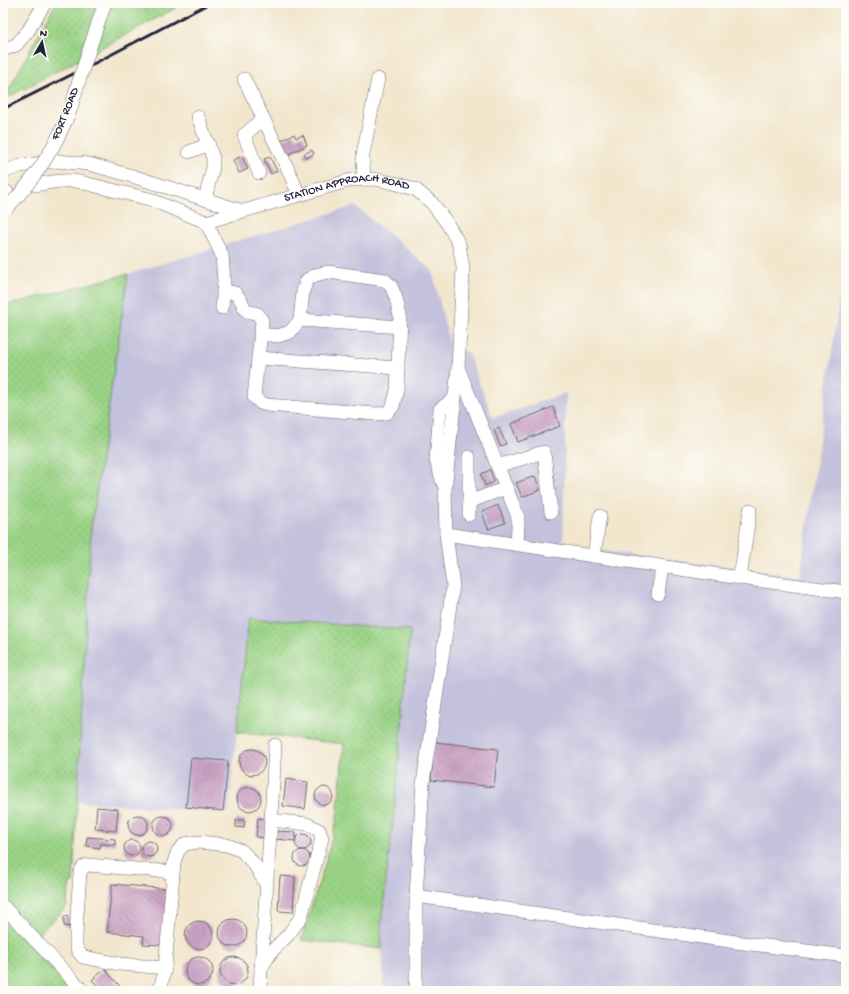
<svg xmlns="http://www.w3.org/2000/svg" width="849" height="994" font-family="'Gochi Hand',sans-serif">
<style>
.industrial{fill:#c3c1db}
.grass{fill:url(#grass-dots);stroke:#5e7a60}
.building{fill:url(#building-back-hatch)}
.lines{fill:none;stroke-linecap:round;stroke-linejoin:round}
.minor-casing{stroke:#6b676e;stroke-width:14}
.minor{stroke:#fff;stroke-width:13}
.rail{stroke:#22223b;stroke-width:3}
.minor-bridge-casing{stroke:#6b676e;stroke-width:14;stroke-linecap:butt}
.minor-bridge{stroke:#fff;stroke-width:13}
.labels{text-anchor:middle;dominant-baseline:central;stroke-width:3;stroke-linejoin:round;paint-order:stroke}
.street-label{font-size:12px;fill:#22223b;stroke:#fdfcf7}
</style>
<defs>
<pattern id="grass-dots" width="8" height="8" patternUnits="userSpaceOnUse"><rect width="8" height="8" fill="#9ad385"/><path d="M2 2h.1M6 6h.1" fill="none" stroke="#84b574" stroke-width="1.8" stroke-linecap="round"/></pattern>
<pattern id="building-back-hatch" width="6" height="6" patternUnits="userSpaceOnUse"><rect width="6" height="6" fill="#cba2c4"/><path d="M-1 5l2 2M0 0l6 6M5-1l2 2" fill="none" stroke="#a484a0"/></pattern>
</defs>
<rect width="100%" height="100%" fill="#fdfcf7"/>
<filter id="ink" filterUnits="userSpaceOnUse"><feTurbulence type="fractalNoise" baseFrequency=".025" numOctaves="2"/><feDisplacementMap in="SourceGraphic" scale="8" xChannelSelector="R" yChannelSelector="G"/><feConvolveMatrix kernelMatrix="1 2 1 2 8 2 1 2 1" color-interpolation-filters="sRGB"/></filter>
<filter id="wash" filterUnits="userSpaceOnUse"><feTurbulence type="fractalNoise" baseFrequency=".012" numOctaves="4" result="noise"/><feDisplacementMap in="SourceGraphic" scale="16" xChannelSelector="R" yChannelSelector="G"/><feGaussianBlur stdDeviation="0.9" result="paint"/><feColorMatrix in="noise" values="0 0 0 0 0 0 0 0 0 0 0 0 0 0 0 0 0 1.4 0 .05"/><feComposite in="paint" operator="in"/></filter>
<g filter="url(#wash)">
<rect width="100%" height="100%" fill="#f2e6cd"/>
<path class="industrial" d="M355,206L432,270L451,350L467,351L493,418L566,393L563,546L800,576L846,252V991H384L381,925L396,793L410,630L249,618L228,813L77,802L91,528L128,274Z"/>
<g class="grass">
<path d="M56,3H185L3,100Z"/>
<path d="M128,274L91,528L73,883L70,882L66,908L38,934L3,896V306Z"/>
<path d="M249,618L410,630L396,793L381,925L382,949L301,940L325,864L337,819L344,744L237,732Z"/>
<path d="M3,915L74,991H3Z"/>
</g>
<g id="blocks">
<g class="building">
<path d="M294,134L296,138L303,135L307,145L287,155L280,141Z"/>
<path d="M312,150L314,154L306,158L304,154Z"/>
<path d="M242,156L248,169L239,173L233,160Z"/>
<path d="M270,157L277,171L271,174L264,159Z"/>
<path d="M553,407L560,426L518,442L511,424Z"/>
<path d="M499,428L506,444L500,446L494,430Z"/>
<path d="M490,470L494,482L485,486L481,474Z"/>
<path d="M535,476L540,490L522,497L516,483Z"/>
<path d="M498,505L505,523L488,529L482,512Z"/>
<path d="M435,742L498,749L494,787L431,780Z"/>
<circle cx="252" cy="762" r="13"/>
<path d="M191,758L228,761L223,811L186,807Z"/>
<path d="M286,779L308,782L305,809L283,806Z"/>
<circle cx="249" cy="799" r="12"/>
<circle cx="324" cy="796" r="9"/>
<path d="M97,807L118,809L116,831L95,829Z"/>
<circle cx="138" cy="825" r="10"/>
<circle cx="163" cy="826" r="10"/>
<path d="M258,818L269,819L267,838L256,837Z"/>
<path d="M236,820H245L244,828L236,827Z"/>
<path d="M277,831L296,832L295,841L276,839Z"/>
<circle cx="303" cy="842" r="8"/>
<path d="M87,837L115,839V845L101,844L100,848L86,846Z"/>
<circle cx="132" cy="848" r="8"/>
<circle cx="149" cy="849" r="8"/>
<circle cx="302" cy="858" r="8"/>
<path d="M280,876L295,877L293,912L278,911Z"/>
<path d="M112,884L169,889L164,945L143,944L144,936L107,932Z"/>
<path d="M64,916L73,917L72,927L64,926Z"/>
<circle cx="233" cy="933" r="14"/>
<circle cx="199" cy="935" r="14"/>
<circle cx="234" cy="971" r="14"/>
<circle cx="199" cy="971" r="14"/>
<path d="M105,969L124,991H102L92,980Z"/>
</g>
</g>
</g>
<g filter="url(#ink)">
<use href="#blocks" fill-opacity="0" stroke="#6b676e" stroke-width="1"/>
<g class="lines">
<defs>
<g id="minor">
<path d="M98,23L105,3"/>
<path d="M3,50L16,45L28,31L45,3"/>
<path d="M244,79L287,167L299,195"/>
<path d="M71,108L76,90"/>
<path d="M198,117L213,158V167L205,199"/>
<path d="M189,152L209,144"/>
<path d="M3,172L20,166L56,161L89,164L132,176L242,211"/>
<path d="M259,173L244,135L263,119"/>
<path d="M364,179L363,162V154L378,79"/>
<path d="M36,185C51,182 65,179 80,182L149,199L206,222L222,255L224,282L222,308"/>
<path d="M3,193L7,192"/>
<path id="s1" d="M206,222L351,180L374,179L394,183L415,189L432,203L447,223L459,244L463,268L458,368L445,489L446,534L453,586L423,783L416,896V991"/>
<path d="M223,291L235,293L241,300L244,307L247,311L258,314L262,321L254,397L261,403L267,405L375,414L387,413L393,406L397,390L400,316L396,298L391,286L385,280L328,272L315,275L307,280L303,291L300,320L290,332L278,336L260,334"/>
<path d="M300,320L400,327"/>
<path d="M258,358L398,368"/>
<path d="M459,370L518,517V526L517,545"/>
<path d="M469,457V515"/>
<path d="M497,466L544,452L551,512"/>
<path d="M443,483L436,460L440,409L455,398"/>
<path d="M469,502L506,488"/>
<path d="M446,534L740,578L846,592"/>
<path d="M594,556L600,516"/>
<path d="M740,578L750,510"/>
<path d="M658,594L662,567"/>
<path d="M416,896L743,943L846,956"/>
<path d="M3,906L83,991"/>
<path d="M165,968L120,964L83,957L78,951L76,945V935L77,915L80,873L83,867L88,865L173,872"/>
<path d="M261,968L272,951L288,935L301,917L322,838L319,830L307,824L271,820"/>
<path d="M160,991L165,968L174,862L178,851L185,844L199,842L227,845L242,851L255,865L267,886"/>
<path d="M260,991L261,969L271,820L275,745"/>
</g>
</defs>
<use href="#minor" class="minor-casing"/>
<use href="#minor" class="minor"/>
<path class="rail" d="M3,109L97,62L210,3"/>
<defs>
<g id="minor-bridge">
<path d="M76,90L98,23"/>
<path d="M7,208C35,179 57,145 71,108"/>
</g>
</defs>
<use href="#minor-bridge" class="minor-bridge-casing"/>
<use href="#minor-bridge" class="minor-bridge"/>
</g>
</g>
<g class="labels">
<g class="street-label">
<text transform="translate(66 114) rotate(-68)">FORT ROAD</text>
<text stroke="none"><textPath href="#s1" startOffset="146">STATION APPROACH ROAD</textPath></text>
</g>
</g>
<rect width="849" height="994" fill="none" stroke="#fdfcf7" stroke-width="16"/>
<g transform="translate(42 42) rotate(9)" stroke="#fdfcf7" stroke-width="3" paint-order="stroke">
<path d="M0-3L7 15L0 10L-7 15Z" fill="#22223b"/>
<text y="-6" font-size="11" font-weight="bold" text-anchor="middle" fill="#22223b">N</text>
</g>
</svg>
